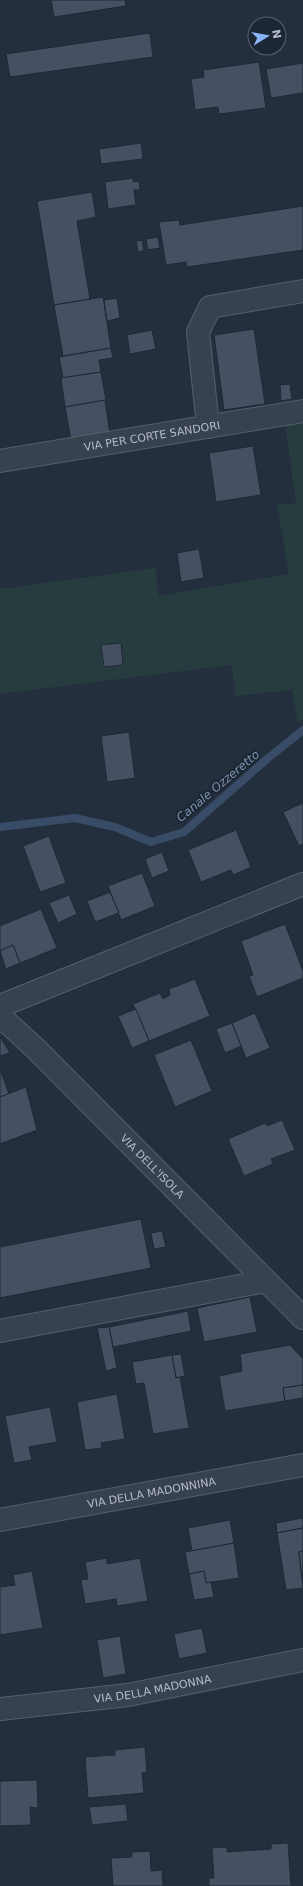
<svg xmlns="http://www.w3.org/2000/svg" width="303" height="1886" font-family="'DejaVu Sans',sans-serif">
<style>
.green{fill:#263c3f}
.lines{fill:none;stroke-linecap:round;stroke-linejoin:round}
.stream{stroke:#394c67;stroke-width:8}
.building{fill:#455162;stroke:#1f2835}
.minor-casing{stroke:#565f6c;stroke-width:24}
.minor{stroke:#38414e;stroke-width:22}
.labels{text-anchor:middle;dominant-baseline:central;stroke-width:4;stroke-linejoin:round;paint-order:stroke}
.street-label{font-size:11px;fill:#b4bcc9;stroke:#1d2633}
.water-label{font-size:12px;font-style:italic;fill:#7c92b1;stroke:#1d2633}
</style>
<rect width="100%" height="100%" fill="#242f3e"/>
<path class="green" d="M303,422V719L298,722L292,690L235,696L232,665L0,694V589L155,568L159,596L289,574L277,505L296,503L285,424Z"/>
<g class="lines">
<path class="stream" d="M0,827L75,818L115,827L151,842L184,832L267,759L303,730"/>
</g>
<g class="building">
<path d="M51,0H125L126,6L54,17Z"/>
<path d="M150,33L153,57L10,77L6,54Z"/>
<path d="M259,62L266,108L219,114L218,107L195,110L191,79L204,77L203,70Z"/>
<path d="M303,63V93L271,98L266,69Z"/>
<path d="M141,143L143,159L101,164L99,149Z"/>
<path d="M133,178V182L139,181L140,190H134L136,205L108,209L105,182Z"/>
<path d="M92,192L96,217L77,221L90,299L54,305L37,201Z"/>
<path d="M303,206V250L187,267L186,262L166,265L159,222L179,220L180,225Z"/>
<path d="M158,237L160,248L148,250L146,239Z"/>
<path d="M142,240L144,251L138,252L136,241Z"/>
<path d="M103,297L111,348L63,356L54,305Z"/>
<path d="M117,298L120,318L107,321L104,300Z"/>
<path d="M254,329L265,404L224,410L214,335Z"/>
<path d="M152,330L156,349L130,354L127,335Z"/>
<path d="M111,348L113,358L99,360L101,372L63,378L59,357Z"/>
<path d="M101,372L106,400L65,407L61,378Z"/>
<path d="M290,384L292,399L281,401L280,385Z"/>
<path d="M105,400L110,434L71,440L65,407Z"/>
<path d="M253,446L261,495L216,502L209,453Z"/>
<path d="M199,549L204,578L181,582L177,553Z"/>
<path d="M121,643L123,665L104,667L101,645Z"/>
<path d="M129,732L135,778L107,782L101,736Z"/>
<path d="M303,803V844L299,846L283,812Z"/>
<path d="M236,830L251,867L233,875L231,870L201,882L188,850Z"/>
<path d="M49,836L66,883L40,892L23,846Z"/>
<path d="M162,852L169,871L152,878L145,859Z"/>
<path d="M142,873L155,906L121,920L108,886Z"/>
<path d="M110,892L119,913L95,922L87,901Z"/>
<path d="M69,895L77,914L58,923L49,903Z"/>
<path d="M41,909L57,948L20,963L13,945L0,951V926Z"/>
<path d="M285,924L303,971V978L257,997L249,976L253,975L241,941Z"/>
<path d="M13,945L20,963L6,969L0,951Z"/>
<path d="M195,979L210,1016L149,1041L133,1004L160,993L163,999L170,995L169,989Z"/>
<path d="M136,1009L149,1041L132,1048L118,1016Z"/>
<path d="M255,1013L270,1048L246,1058L232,1023Z"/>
<path d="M232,1023L241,1046L225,1053L216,1029Z"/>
<path d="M0,1037L10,1053L0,1056Z"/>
<path d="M191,1040L212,1091L175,1107L154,1055Z"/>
<path d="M0,1069L9,1094L0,1097Z"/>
<path d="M26,1087L37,1130L0,1144V1097Z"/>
<path d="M282,1120L295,1150L271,1159L273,1164L244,1176L228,1139L265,1123L267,1126Z"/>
<path d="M141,1219L151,1268L0,1298V1247Z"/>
<path d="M162,1231L166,1247L154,1249L151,1233Z"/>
<path d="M250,1297L257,1332L204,1342L197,1308Z"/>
<path d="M188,1311L191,1331L113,1347L109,1327Z"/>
<path d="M109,1327L117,1368L106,1371L97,1328Z"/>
<path d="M290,1345L303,1359V1385L283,1388L285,1401L225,1411L219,1376L242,1371L240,1354Z"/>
<path d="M181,1354L185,1376L176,1378L172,1355Z"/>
<path d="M172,1355L176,1378L180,1377L189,1428L153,1434L144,1383L136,1384L132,1362Z"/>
<path d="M303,1385V1398L285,1401L283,1388Z"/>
<path d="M117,1394L125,1439L101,1443L102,1448L85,1450L77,1402Z"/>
<path d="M50,1407L57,1442L29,1447L32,1460L14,1463L5,1416Z"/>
<path d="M303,1518V1528L277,1533L276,1523Z"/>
<path d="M230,1520L234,1543L192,1551L188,1528Z"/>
<path d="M303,1528V1551L299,1552L303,1588L286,1590L277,1533Z"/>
<path d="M234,1543L239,1578L206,1583L204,1571L189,1574L185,1552Z"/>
<path d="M303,1551V1584L299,1552Z"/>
<path d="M107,1558V1564L140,1558L148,1601L117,1606L116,1599L85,1604L81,1580L88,1579L85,1562Z"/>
<path d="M32,1571L43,1628L0,1635V1587L15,1585L13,1575Z"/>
<path d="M204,1571L206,1583L211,1582L214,1597L194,1600L189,1574Z"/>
<path d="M202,1628L207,1653L179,1659L174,1634Z"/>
<path d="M120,1636L126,1674L103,1678L97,1640Z"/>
<path d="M145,1747L147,1772L142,1773L144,1793L88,1798L85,1757L115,1755V1750Z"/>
<path d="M37,1780L38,1808L30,1807L31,1825L0,1826V1781Z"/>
<path d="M126,1804L128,1821L92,1825L89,1807Z"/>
<path d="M288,1843L291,1886H209V1878H214L212,1848L227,1847V1852L271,1849V1844Z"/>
<path d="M150,1851L151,1871L162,1870L163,1886H113L111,1858L132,1857V1852Z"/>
</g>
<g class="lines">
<defs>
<g id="minor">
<path d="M208,427L198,332L210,307L303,291"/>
<path id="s1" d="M0,461L303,411"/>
<path d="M0,1006L303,884"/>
<path id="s2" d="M0,1016L36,1049L303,1318"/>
<path d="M0,1331L266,1281"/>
<path id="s3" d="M0,1520L303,1465"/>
<path id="s4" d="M0,1709L128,1695L303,1660"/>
</g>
</defs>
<use href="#minor" class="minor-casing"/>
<use href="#minor" class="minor"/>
</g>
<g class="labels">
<g class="street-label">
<text stroke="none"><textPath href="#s1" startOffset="154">VIA PER CORTE SANDORI</textPath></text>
<text stroke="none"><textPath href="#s2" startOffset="214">VIA DELL'ISOLA</textPath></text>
<text stroke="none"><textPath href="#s3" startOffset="154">VIA DELLA MADONNINA</textPath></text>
<text stroke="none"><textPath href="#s4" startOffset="154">VIA DELLA MADONNA</textPath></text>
</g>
<g class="water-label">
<text transform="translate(218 786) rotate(-40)">Canale Ozzeretto</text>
</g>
</g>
<g transform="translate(267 36) rotate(79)"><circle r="19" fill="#1d2633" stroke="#59626f"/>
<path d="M0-3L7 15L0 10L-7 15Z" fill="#8ab4f8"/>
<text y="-6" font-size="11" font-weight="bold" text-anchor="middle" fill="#b4bcc9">N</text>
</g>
</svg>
